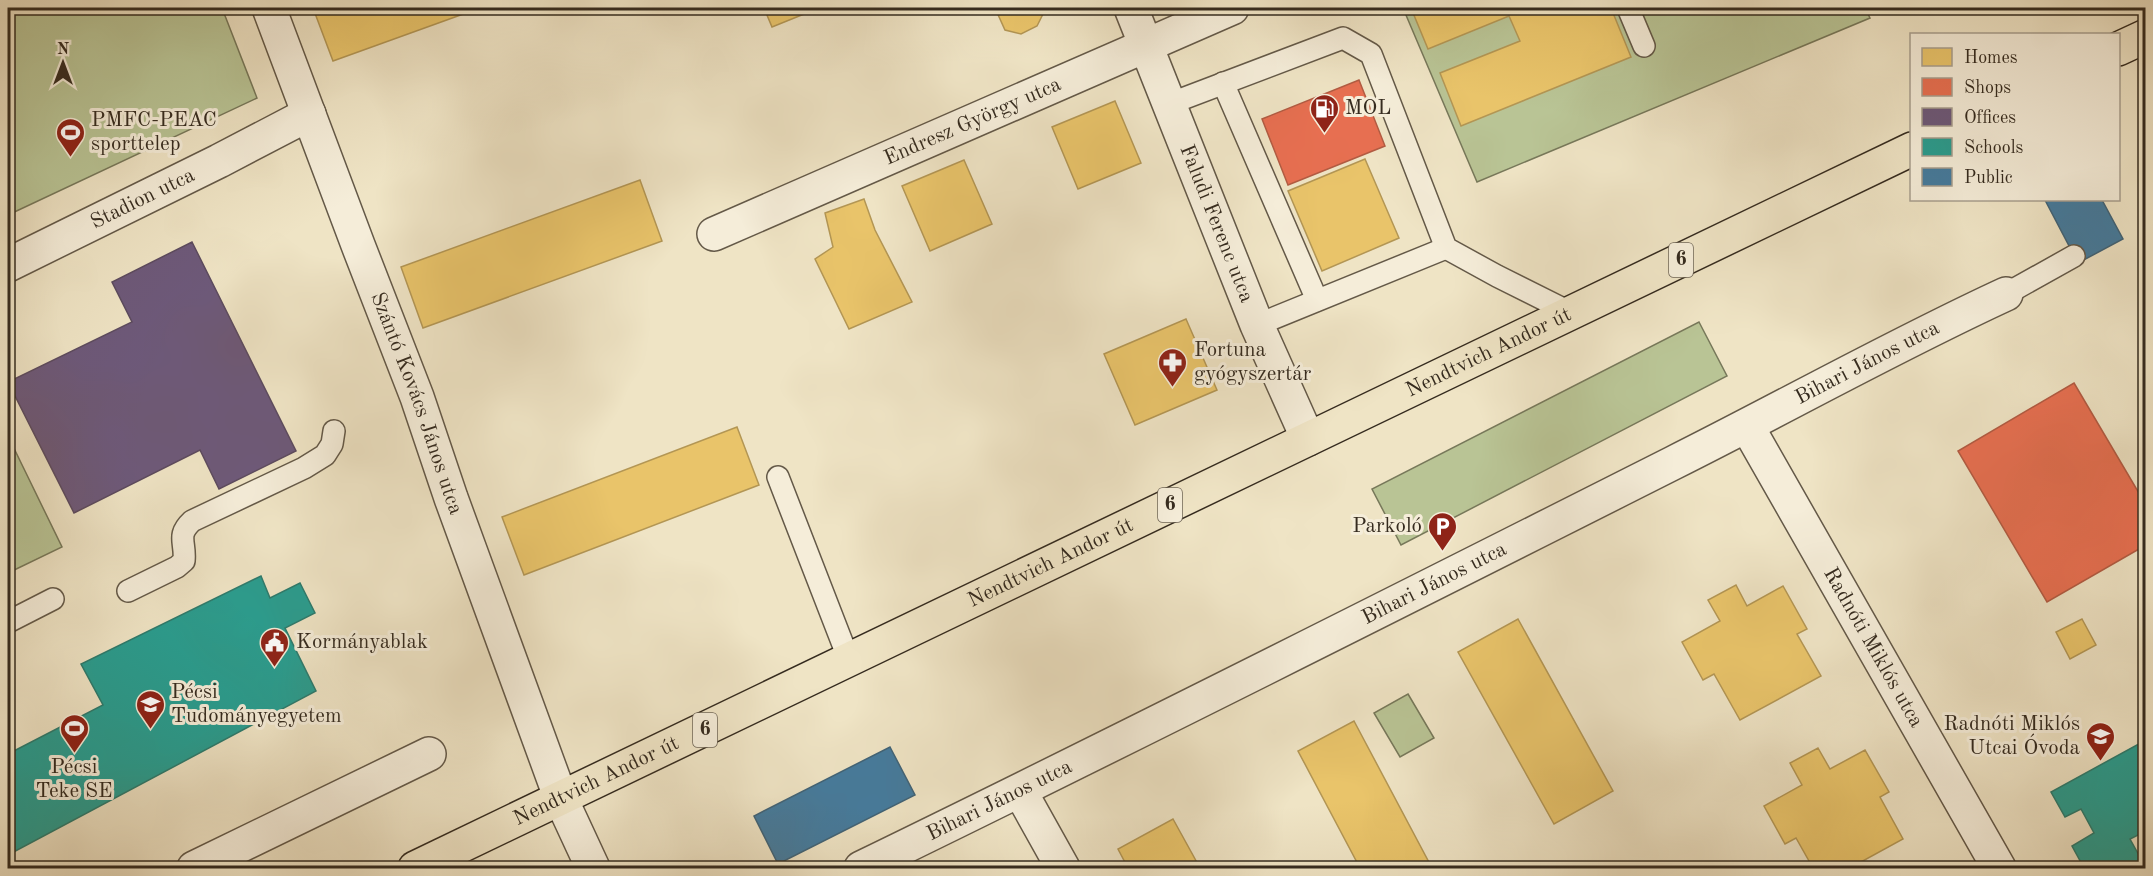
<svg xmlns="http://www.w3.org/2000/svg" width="2153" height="876" font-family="'Old Standard TT',serif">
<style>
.green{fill:#b9c495;stroke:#77785a;stroke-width:1.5}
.homes{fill:#e9c46a;stroke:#b39654;stroke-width:1.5}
.shops{fill:#e76f51;stroke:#b25b42;stroke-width:1.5}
.offices{fill:#6d597a;stroke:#5c4b5f;stroke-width:1.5}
.schools{fill:#2a9d8f;stroke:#2d7b6d;stroke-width:1.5}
.public{fill:#457b9d;stroke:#406377;stroke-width:1.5}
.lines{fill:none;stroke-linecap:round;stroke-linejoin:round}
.lane-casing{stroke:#645948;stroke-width:24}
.street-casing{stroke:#645948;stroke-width:36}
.primary-casing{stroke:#352b1f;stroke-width:36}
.lane{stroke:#f5edd9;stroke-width:21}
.street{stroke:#f5edd9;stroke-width:33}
.primary{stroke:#efe4c5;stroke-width:33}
.labels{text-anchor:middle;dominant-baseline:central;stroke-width:6;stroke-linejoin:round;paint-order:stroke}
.shield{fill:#f5edd9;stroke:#6f6557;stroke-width:1.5}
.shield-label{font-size:20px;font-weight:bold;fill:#352b1f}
.poi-label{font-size:21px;fill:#352b1f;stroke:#f5edd9;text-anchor:start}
.street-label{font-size:21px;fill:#352b1f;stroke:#f5edd9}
</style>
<rect width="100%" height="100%" fill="#efe4c5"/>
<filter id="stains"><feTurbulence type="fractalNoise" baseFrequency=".00333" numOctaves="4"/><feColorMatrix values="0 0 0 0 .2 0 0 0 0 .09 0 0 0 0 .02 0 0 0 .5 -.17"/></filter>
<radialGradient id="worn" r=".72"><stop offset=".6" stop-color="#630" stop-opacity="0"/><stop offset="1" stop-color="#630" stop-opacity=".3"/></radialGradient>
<g class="green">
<path d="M8,8H222L257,98L8,215Z"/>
<path d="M1403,8H1865L1870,18L1477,182Z"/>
<path d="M1699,322L1727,376L1401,545L1372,489Z"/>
<path d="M8,436L62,547L8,573Z"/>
<path d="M1408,694L1434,738L1400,757L1374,713Z"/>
</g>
<g class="homes">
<path d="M313,8H480L333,61Z"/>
<path d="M764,8H819L772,27Z"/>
<path d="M995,8H1046L1037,26L1021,34L1005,30Z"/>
<path d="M1411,8H1611L1631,57L1461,126L1440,73L1520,41L1509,16L1428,49Z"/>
<path d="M1115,101L1141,163L1078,189L1052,127Z"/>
<path d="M1365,159L1399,238L1322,271L1288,191Z"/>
<path d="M964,160L992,224L930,251L902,186Z"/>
<path d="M640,180L662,241L423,328L401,267Z"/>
<path d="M864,199L875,230L912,302L849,329L815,259L833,247L825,213Z"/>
<path d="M1186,319L1217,390L1135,425L1104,354Z"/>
<path d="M737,427L759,485L524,575L502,517Z"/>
<path d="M1736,585L1747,606L1783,586L1807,629L1797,634L1821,676L1740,720L1714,674L1703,680L1682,642L1720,621L1708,600Z"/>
<path d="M1518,619L1613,791L1554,824L1458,652Z"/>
<path d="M2082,619L2096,645L2070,659L2056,632Z"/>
<path d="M1354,721L1432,868H1360L1298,751Z"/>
<path d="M1818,748L1830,769L1865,750L1889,792L1880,797L1903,839L1850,868H1813L1796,838L1785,844L1764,806L1802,785L1790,763Z"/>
<path d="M1173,819L1200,868H1128L1118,849Z"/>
</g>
<g class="shops">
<path d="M1359,80L1385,146L1288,185L1262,119Z"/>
<path d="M2074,383L2146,505V545L2047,602L1958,451Z"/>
</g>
<path class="offices" d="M192,242L296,451L219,489L200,450L74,513L8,382L132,322L112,282Z"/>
<g class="schools">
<path d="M261,576L270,598L300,583L315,613L285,628L316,691L8,855V754L103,705L81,664Z"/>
<path d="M2146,740V831L2130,839L2146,868H2084L2072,846L2094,833L2081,809L2065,817L2051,792Z"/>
</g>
<g class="public">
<path d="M2045,200H2102L2123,239L2078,263Z"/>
<path d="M890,747L915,795L778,864L754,816Z"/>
</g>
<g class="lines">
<defs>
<g id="lane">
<path d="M1628,8L1644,46"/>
<path d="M1223,83L1317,300"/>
<path d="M1169,104L1343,38L1371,54L1446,248L1497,276L1571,313"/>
<path d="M2006,294L2074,256"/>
<path d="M1257,325L1446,248"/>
<path d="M778,477L849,660"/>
<path d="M128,591L177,567L184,561C186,542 176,536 192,521L304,468L325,455L332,444L334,431"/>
<path d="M8,622L53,599"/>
</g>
<g id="street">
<path id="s1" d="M269,8L358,245L417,397L451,498L561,799L593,868"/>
<path id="s2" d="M1131,8L1257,325L1308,439"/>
<path id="s3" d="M714,234L1232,8"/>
<path id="s4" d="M8,265L219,161L309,114"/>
<path id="s5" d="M1747,426L1999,868"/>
<path d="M1020,791L1063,868"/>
<path d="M194,868L429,754"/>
<path id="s6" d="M861,868C1133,736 1403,599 1673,463C1785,407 1893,346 2006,294"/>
</g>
<g id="primary">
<path d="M2118,49L2146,36"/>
<path id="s7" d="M415,868L1912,149"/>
</g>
</defs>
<use href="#lane" class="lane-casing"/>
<use href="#street" class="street-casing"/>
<use href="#primary" class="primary-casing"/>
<use href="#lane" class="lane"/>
<use href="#street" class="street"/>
<use href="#primary" class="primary"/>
</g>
<defs>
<symbol id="fuel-pin" viewBox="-11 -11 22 30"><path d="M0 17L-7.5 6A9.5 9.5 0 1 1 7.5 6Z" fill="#8f2418" stroke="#f5edd9"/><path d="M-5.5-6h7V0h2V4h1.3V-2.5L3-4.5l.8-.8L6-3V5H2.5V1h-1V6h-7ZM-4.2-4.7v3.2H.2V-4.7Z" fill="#fff"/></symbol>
<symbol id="stadium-pin" viewBox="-11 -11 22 30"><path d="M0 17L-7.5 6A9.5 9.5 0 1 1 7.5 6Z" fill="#8f2418" stroke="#f5edd9"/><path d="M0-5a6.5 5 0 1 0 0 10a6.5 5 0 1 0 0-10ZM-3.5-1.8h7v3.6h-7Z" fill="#fff"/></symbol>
<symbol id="pharmacy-pin" viewBox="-11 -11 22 30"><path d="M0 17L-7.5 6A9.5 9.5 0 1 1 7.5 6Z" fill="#8f2418" stroke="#f5edd9"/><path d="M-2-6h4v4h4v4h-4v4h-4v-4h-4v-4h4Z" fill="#fff"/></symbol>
<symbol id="parking-pin" viewBox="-11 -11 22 30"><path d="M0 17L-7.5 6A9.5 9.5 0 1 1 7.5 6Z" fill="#8f2418" stroke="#f5edd9"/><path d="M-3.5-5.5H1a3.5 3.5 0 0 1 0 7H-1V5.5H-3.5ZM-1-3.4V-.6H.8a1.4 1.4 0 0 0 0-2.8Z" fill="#fff"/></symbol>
<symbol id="civic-pin" viewBox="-11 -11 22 30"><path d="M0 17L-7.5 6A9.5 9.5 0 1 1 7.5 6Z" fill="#8f2418" stroke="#f5edd9"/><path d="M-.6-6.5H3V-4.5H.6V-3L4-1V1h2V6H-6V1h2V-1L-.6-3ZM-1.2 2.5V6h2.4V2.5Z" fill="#fff"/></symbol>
<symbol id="university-pin" viewBox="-11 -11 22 30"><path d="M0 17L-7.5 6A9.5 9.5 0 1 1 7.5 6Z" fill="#8f2418" stroke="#f5edd9"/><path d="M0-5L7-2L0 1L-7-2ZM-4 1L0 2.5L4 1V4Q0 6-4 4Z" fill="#fff"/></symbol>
<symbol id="school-pin" viewBox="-11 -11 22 30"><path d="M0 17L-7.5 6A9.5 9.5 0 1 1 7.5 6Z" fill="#8f2418" stroke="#f5edd9"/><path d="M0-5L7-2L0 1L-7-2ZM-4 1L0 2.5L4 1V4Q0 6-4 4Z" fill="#fff"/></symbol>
</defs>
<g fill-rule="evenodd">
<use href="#fuel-pin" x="1308" y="92" width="33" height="45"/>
<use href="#stadium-pin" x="54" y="116" width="33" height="45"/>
<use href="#pharmacy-pin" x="1156" y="346" width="33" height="45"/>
<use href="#parking-pin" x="1426" y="510" width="33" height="45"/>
<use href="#civic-pin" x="258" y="626" width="33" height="45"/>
<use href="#university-pin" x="134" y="688" width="33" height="45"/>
<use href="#stadium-pin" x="58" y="712" width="33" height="45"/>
<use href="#school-pin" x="2084" y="720" width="33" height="45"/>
</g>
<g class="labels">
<g class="shield">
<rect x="1669" y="243" width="24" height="34" rx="4.5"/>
<rect x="1158" y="488" width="24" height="34" rx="4.5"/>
<rect x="693" y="713" width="24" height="34" rx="4.5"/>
</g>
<g class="shield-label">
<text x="1681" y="260">6</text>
<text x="1170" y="505">6</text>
<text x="705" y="730">6</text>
</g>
<g class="poi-label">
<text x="1345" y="108">MOL</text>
<text x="91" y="120">PMFC-PEAC<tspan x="91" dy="24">sporttelep</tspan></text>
<text x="1194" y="350">Fortuna<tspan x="1194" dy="24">gyógyszertár</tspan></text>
<text x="1422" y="526" text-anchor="end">Parkoló</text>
<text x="296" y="642">Kormányablak</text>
<text x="171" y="692">Pécsi<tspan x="171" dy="24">Tudományegyetem</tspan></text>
<text x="2080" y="724" text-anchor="end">Radnóti Miklós<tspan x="2080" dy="24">Utcai Óvoda</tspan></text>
<text x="74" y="767" text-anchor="middle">Pécsi<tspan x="74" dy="24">Teke SE</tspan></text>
</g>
<g class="street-label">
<text stroke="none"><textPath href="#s3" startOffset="282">Endresz György utca</textPath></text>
<text stroke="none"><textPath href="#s4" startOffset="150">Stadion utca</textPath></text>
<text stroke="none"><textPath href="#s2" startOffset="232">Faludi Ferenc utca</textPath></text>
<text stroke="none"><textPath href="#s7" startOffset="1191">Nendtvich Andor út</textPath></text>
<text stroke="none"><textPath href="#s6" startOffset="1126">Bihari János utca</textPath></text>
<text stroke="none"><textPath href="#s1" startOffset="422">Szántó Kovács János utca</textPath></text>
<text stroke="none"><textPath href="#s7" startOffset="705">Nendtvich Andor út</textPath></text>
<text stroke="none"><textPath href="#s6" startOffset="640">Bihari János utca</textPath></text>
<text stroke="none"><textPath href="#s5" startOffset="255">Radnóti Miklós utca</textPath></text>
<text stroke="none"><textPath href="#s7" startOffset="201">Nendtvich Andor út</textPath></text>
<text stroke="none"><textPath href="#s6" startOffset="154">Bihari János utca</textPath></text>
</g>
</g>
<rect width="2153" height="876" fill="none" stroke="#efe4c5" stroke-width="30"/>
<rect x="9" y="9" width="2135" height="858" fill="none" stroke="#352b1f" stroke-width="3"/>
<rect x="15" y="15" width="2123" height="846" fill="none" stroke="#352b1f" stroke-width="1.5"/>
<rect x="1910" y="33" width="210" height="168" fill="#f5edd9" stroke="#a89f8f" stroke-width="1.5"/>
<rect x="1922" y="48" width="30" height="18" fill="#e9c46a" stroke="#a89f8f" stroke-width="1.5"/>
<text x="1964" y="63" font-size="18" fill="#352b1f">Homes</text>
<rect x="1922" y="78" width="30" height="18" fill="#e76f51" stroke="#a89f8f" stroke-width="1.5"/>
<text x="1964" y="93" font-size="18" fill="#352b1f">Shops</text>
<rect x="1922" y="108" width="30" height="18" fill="#6d597a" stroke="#a89f8f" stroke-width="1.5"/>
<text x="1964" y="123" font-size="18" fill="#352b1f">Offices</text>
<rect x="1922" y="138" width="30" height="18" fill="#2a9d8f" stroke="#a89f8f" stroke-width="1.5"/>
<text x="1964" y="153" font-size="18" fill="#352b1f">Schools</text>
<rect x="1922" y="168" width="30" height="18" fill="#457b9d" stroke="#a89f8f" stroke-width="1.5"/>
<text x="1964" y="183" font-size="18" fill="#352b1f">Public</text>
<g transform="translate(63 63)" stroke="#f5edd9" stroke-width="4.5" paint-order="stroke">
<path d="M0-4.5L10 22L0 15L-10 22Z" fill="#352b1f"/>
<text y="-9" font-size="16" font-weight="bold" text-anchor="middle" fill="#352b1f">N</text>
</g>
<rect width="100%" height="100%" filter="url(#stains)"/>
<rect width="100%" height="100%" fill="url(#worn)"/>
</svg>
